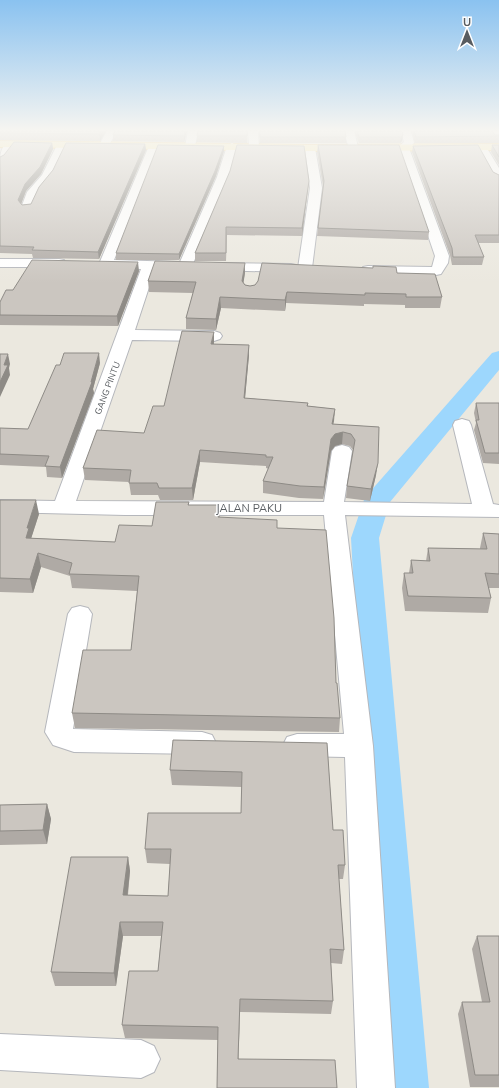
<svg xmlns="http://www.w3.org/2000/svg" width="499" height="1088" font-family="Mulish,sans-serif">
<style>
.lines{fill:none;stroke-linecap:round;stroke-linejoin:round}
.canal{fill:#9dd7fd;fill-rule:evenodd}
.minor-casing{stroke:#b5b7bc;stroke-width:2}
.major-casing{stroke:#eebd55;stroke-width:2}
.minor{fill:#fff;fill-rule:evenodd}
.major{fill:#fdeba2;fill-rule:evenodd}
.wall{fill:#afaaa5}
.shaded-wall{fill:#8e8b86}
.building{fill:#cbc6c0;stroke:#8e8b86}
.labels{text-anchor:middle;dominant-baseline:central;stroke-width:3;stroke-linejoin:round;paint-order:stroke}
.far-street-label{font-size:9px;fill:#585c60;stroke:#fff}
.street-label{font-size:11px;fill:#585c60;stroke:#fff}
</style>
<rect width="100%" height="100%" fill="#ebe8df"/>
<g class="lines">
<path class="canal" d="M499,351V370L390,502L379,538L429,1088H381L351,538L364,500L368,494L492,353Z"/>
<defs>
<g id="minor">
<path d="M107,131H117L108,147H100L99,145Z"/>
<path d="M188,131H198L195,146L190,149L185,146Z"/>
<path d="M248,131H258L259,147L258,149L254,150L249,147Z"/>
<path d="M344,131H354L358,147L357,149H349Z"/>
<path d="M401,131H411L414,143L409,148L449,256L448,263L441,274L436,275L368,274L363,273L361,270L363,267L368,266L432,267L435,256L398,147L404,142Z"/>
<path d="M489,131H499V141L495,140Z"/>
<path d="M11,142L16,145L4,161L0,162C0,154 1,144 11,142Z"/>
<path d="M62,142L67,145L53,176L39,193L31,211H23L21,208L27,192L42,175L58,143Z"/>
<path d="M154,143L159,146L114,260L180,262L217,177L227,146L232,143L237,146L229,177L192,266L190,269H155L135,330L214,331L220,333L222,336L220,339L214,341L132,340L76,501L324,502L332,451L335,447L342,445L349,447L352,451L344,502L472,504L453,425L455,421L462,419L469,421L471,425L493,504L499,505V517L345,515L373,746L395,1088H357L345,757L297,756L287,753L283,745L287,737L297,734H344L324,515H125L0,512V500L55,501L141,269L106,268L101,267L99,264L149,146Z"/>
<path d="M481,144L485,145L499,168V181L495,180L493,178L476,147Z"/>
<path d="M310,145L315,148L322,188L312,268L310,271L305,272L300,271L298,268L310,188L305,148Z"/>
<path d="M0,259H59L64,260L66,263L64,266L59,267H0Z"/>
<path d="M216,263L291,264L296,265L298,268L296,271L291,272L211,270L209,267L211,264Z"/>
<path d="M80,606L88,608L92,614L73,729L202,732L212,735L216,743L212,751L202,754L74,752L53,745L45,732L68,614L72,608Z"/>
<path d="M0,1034L141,1040L154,1046L160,1059L154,1072L141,1078L0,1070Z"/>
</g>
<path id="major" d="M0,141L310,145L499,144V150L310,151L0,147Z"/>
</defs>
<use href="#minor" class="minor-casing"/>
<use href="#major" class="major-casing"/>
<use href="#minor" class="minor"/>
<use href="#major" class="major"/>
</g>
<g class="wall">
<path d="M0,131H106L100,141L0,140Z"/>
<path d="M187,131L184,142L113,141V135Z"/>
<path d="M247,131V143L197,142V136Z"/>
<path d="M259,131H345L346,137V143H260Z"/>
<path d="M354,131H402V141L400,143H359Z"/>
<path d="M411,131H492L495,135H499V143H415Z"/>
<path d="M52,143L53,149L41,174L26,191L21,204L22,205L31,204L145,144L146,150L99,259L33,258L32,254L0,253V157Z"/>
<path d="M318,145L429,232L428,240L317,236L318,228L323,186L317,152Z"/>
<path d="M492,145H499V165L491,152Z"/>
<path d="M224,146V151L216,176L179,260H116V253Z"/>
<path d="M413,146L493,172L499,175V243H478L484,257L482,265H452L450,255L412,152Z"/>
<path d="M230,171L309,181L308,188L302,236L227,235L226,261H195V253Z"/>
<path d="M373,266L397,273L442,297L440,308H405V305L364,304V306L286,303L285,311L221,308L216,330L186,329V318L193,293L149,292L148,281L245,273L243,283L245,285L250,286L373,268Z"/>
<path d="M139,271L118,326L0,325V302Z"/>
<path d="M214,342V344L249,345V355L245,398L308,403V406L335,409L333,424L379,427L376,475L370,501L346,498L347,486L353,450L350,446L342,444L335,446L331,451L323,499L299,498L263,493V481L269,469L266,468V466L200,462L193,500H160L158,495H131L129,482L85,480L83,468L144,433L164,406Z"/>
<path d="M100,363L93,389L94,393L62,478L47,477L46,467L0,465V428L28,429Z"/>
<path d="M476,403H499V464L483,463L474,430L476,423L474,413Z"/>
<path d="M0,500L39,514L31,538L115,542L152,526L189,502V505H219L220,517L277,528L336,683L340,718L339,732L75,728L72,713L131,650L137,591L72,588L70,576L41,567L33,593L0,592Z"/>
<path d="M483,533L499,534V588H489L491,598L488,613L405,611L402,588L404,573H409L411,560L426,561L428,548L480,549V548Z"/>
<path d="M327,743L333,830L345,865L343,879H339L344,950L342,964L331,963L333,1001L331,1014L240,1012L217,1088L218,1040L125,1038L122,1025L158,971L161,936H123L116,986H55L51,972L128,857L130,871L128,895L168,896L170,864L147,863L145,849L241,813L242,787L172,785L170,770Z"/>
<path d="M47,804L51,819L47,844L0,845V805Z"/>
<path d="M477,936H499V1087H470L458,1014L462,1002H482L472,949Z"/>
</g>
<g class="shaded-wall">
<path d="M101,131H106L100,141L99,134Z"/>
<path d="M185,131H187L184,142V136Z"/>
<path d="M403,135L402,141L400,143L401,137Z"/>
<path d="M52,143L53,149L41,174L26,191L20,207L18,200L25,184Z"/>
<path d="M145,144L146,150L99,259L98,252Z"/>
<path d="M224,146V151L216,176L179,260V254Z"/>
<path d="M309,181L308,188L302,236V228Z"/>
<path d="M138,262L139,271L118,326L117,316Z"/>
<path d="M245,263V273L242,292V281Z"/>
<path d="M287,292L286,303L285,311V300Z"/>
<path d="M220,297L221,308L216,330V319Z"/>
<path d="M214,332V342L212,355L211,344Z"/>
<path d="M249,345V355L244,409V398Z"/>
<path d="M99,353L100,363L93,389L94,393L62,478L60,467L91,382Z"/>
<path d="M8,354L10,364L9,368L10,375L0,397V382L4,365Z"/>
<path d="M335,409L334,421L331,435L332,424Z"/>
<path d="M343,432L342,444L335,446L331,451L323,499L324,487L331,439L335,434Z"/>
<path d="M200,450V462L193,500L192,488Z"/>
<path d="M378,463L376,475L370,501L371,489Z"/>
<path d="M36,500L39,514L31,539L26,538L27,528Z"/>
<path d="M38,553L41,567L33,593L30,579Z"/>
<path d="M47,804L51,819L47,844L43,830Z"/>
<path d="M128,857L130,871L126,909L123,895Z"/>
<path d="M120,922L123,936L116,986L114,973Z"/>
<path d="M240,999V1012L238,1071V1059Z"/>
</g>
<g class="building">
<path d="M0,131H101L99,134L0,133Z"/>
<path d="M115,131H185L184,136L113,135Z"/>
<path d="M198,131H247V136H197Z"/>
<path d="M260,131H345L346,137H260Z"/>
<path d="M357,131H402L403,135L401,137H359Z"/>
<path d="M414,131H492L495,135H499V136L416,137Z"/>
<path d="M14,142L52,143L40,167L25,184L18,200L22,205L31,204L39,187L53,170L66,143L145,144L98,252L32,250L34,247L0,246V157L4,155Z"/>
<path d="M158,145L224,146L215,171L179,254L116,253Z"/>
<path d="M237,145L304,146L309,181L302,228L226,227V253H195L230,171Z"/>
<path d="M318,145H399L429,232L318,228L324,181Z"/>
<path d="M478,145L493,172L499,175V235H475L484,257H453L452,248L413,146Z"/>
<path d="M492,145H499V157Z"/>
<path d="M32,260L138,262L117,316L0,315V302L6,290H13Z"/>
<path d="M155,261L245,263L242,281L245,285L250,286L255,285L258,281L262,263L373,268V266L396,267L397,273L435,274L442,297H406V294L365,293V295L287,292L285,300L220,297L216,319L186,318L196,282L148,281Z"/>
<path d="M182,331L214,332L211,344L249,345L244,398L308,403L307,406L335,409L332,424L379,427L378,463L371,489L347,486L355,440L351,434L343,432L335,434L331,439L324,487L300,486L263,481L273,457H266V455L200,450L192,488H159L157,483H129L131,470L83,468L97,430L144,433L153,406H164Z"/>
<path d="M64,353H99L91,382H92L60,467L45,466L49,456L0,454V428L28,429L56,365H60Z"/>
<path d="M0,354H8L4,365H8L0,382Z"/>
<path d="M476,403H499V453H485L476,420H479Z"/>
<path d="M0,500H36L27,528H29L26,538L115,542L119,525L152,526L156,502H189L188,505H219L218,517L277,520V528L326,530L334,618L336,683H337L340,718L72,713L83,650H131L139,576L69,574L72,563L38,553L30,579L0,578Z"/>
<path d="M483,533L499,534V574L485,573L491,598L408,596L404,573H413L411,560L430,561L428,548L487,549Z"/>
<path d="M173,740L327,743L333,830H343L345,865H338L344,950L330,949L333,1001L240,999L238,1059L335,1060L337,1088H217L218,1027L122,1025L129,971H158L163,922H120L114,973L51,972L71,857H128L123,895L168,896L171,849H145L148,813H241L242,772L170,770Z"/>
<path d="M47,804L43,830L0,831V805Z"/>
<path d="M477,936H499V1075H475L462,1002H490Z"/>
</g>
<linearGradient id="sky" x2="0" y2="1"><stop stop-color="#8ac2f0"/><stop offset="0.46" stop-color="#f6f5f1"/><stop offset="1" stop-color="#f6f5f1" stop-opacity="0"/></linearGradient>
<rect width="499" height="283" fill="url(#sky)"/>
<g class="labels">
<g class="far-street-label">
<text transform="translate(107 388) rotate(-69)">GANG PINTU</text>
</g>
<g class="street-label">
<text x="249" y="508">JALAN PAKU</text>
</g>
</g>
<g transform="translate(467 32)" stroke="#ffffff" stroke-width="3" paint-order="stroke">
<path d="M0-3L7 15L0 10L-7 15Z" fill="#585c60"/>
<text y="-6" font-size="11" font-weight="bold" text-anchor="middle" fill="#585c60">U</text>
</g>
</svg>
